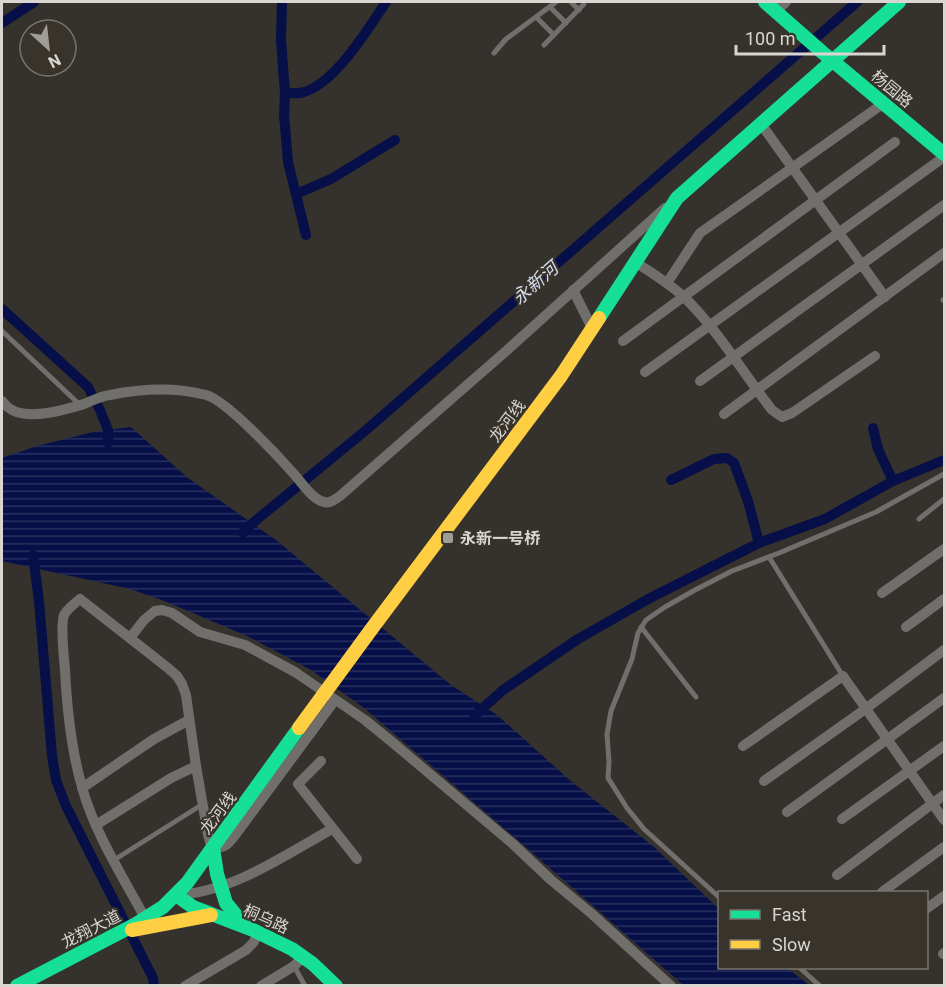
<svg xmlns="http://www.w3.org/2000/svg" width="946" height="987" font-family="Roboto,'Noto Sans SC',sans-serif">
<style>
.water{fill:url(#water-rules)}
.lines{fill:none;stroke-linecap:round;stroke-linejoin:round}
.canal{stroke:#060f47;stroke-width:10}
.lane{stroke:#716f6c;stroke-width:5}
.street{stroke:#716f6c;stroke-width:10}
.fast{stroke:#16e098;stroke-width:14}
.slow{stroke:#ffcf43;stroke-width:14}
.poi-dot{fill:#a09d98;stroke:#38332b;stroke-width:2}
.labels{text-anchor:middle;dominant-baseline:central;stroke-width:4.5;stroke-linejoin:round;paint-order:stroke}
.street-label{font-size:16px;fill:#d9d6d1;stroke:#38332b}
.poi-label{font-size:16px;font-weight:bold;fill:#d9d6d1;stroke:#38332b;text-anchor:start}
.water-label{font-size:18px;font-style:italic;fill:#d5dff2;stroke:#38332b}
</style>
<defs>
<pattern id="water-rules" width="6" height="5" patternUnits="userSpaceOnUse" patternTransform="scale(1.5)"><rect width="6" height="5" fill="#060f47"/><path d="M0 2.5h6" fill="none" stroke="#2a3160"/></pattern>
</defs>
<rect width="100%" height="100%" fill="#35322e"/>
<path class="water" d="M131,427L188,478L276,540L451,685L497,715L572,782L654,847L719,909L720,968H787L809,985H683L527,848L364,708L311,670L247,636L162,600L130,589L2,561V458L37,446L93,432Z"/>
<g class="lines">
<g class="canal">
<path d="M282,2L281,40L285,93L284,115L288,162L306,235"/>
<path d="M2,23L34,2"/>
<path d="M285,93C291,93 299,94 304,92C335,83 369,28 386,2"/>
<path d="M296,194L331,179L395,140"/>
<path d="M2,309L88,387L100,410L108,430V443"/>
<path d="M873,428L878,449L893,481"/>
<path d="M671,480L714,459L727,458L734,463L748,501L759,543"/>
<path d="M243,533L249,526L365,431L857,2"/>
<path d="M33,555L39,601L52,756L56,780L66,806L153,978L154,986"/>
<path d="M475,715L503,690L578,639L650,598L759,543L825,519L893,481L944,460"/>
</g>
<g class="lane">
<path d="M571,2L579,10"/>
<path d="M550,7L566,23"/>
<path d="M536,17L554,35"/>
<path d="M544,45L584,4"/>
<path d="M494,53L506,39L556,2"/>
<path d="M943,300L944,299"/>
<path d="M2,331L80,405"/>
<path d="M919,519L944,499"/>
<path d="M769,557L843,676"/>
<path d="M641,627L696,697"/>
<path d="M114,860L203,804"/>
<path d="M720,898L644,829L627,808L608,778L609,762L607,734L611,711L632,659L638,633L646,620L665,607L695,590L732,571L779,553L876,512L944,474"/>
<path d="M294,966L305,986"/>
<path d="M800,968L820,986"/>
</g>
<g class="street">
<path d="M776,11L786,2"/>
<path d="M761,124L885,297"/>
<path d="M635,262C652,273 669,283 684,297C718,330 743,373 772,410L782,417L792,413L875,356"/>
<path d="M667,283L700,233L884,103"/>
<path d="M573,290L592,328"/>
<path d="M623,341L895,142"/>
<path d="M645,372L944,157"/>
<path d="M700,381L944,205"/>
<path d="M2,401C5,405 8,408 12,410C31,420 64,410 84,404C92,401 100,396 110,395C140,389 175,387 206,395C226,400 278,456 294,474C302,483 312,499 324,502C330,504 335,499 340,496L505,352L665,208"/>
<path d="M724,414L944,253"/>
<path d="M882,593L944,549"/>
<path d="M906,627L944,599"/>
<path d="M130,638L144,620L155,611L162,610L172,613L200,632L245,645L295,672L365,720L392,742L513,844L551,880L592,914L671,986"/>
<path d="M743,746L843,676L944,820"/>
<path d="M321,761L298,784L357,859"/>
<path d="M764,781L864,710L944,650"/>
<path d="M82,788L154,739L189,720"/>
<path d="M787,812L944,698"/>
<path d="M842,819L944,746"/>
<path d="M96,825L171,778L196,766"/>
<path d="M837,875L944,795"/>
<path d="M882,892L944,847"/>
<path d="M176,895C233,892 283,856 332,829"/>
<path d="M926,909L944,896"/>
<path d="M145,918C123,877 94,832 82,787C71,749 67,709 65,670C64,656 60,626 64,615C67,609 75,603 80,599L168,668L177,676L182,684L186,695L196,766L208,835L210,842L213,848C226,848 228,844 236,834L335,700"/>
<path d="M943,954L944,953"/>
<path d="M185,986L246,950L253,943L259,933"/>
<path d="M261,986L294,966L303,957"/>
</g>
<g class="fast">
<path d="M765,2L822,52L944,154"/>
<path d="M599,318L677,198L899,2"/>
<path d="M213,848L217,874L226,903L244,925"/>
<path d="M176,895L193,907L253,930L292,949L313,964L336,986"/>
<path d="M17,986L136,924L163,907L187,883L299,728"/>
</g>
<g class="slow">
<path d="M299,728L373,627L561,376L599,318"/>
<path d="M132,930L211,915"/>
</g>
</g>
<rect class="poi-dot" x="442" y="532" width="12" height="12" rx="3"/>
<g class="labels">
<g class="street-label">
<text transform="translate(892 89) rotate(40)">杨园路</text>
<text transform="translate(507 421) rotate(-53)">龙河线</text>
<text transform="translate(218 813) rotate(-53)">龙河线</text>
<text transform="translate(266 919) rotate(24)">桐乌路</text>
<text transform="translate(91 929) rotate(-27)">龙翔大道</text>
</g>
<g class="poi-label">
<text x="460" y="538">永新一号桥</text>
</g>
<g class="water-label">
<text transform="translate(535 283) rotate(-41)">永新河</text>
</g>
</g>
<rect width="946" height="987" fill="none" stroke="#d9d6d1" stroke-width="6"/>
<rect x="718" y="891" width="210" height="78" fill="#38332b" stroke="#78746d" stroke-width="1.5"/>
<rect x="730" y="910" width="30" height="9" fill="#16e098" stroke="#78746d" stroke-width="1.5"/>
<text x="772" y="921" font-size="18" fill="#d9d6d1">Fast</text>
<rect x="730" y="940" width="30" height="9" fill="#ffcf43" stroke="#78746d" stroke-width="1.5"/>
<text x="772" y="951" font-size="18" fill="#d9d6d1">Slow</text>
<g transform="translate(48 48) rotate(153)"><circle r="28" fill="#38332b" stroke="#78746d" stroke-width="1.5"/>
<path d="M0-4.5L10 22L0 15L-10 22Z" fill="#a09d98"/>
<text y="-9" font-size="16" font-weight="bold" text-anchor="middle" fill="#d9d6d1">N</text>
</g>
<path d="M736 45v9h148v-9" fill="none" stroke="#d9d6d1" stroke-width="3"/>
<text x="745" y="45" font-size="18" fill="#d9d6d1" stroke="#38332b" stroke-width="4.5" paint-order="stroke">100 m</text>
</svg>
